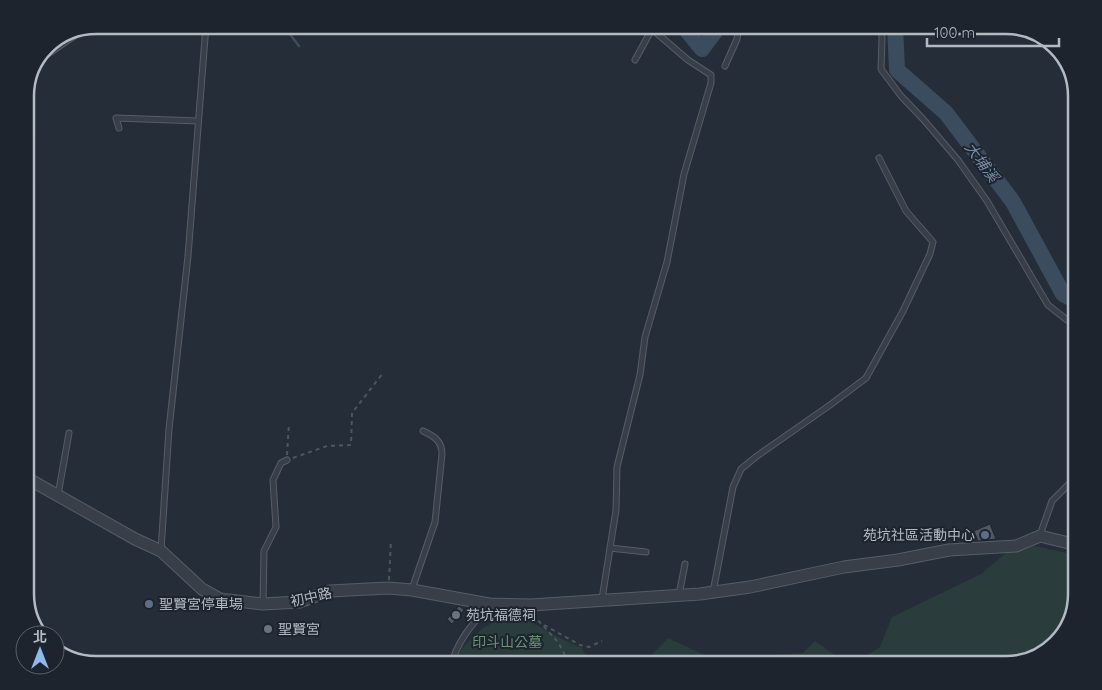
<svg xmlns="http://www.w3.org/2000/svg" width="1102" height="690" font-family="Quicksand,'Noto Sans TC',sans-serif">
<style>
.green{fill:#2a3c3b}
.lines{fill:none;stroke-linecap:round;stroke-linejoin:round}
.stream{stroke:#3c4c5f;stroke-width:2.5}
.river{stroke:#3c4c5f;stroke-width:16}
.building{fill:#4d5863;stroke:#1f262f}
.service-casing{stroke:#565d67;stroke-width:7}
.tertiary-casing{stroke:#565d67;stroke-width:13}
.path{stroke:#48595a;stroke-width:2;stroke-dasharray:4 4;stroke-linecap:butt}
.service{stroke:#383f49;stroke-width:5}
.tertiary{stroke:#383f49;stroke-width:11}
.service-dot{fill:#5c6f8a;stroke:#1d242d;stroke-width:2}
.worship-dot{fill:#6b7280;stroke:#1d242d;stroke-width:2}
.labels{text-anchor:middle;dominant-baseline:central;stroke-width:4;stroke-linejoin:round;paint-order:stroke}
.poi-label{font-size:14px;fill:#b3bac4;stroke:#1d242d;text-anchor:start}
.street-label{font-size:14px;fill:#b3bac4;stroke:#1d242d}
.park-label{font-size:14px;fill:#6d9375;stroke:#1d242d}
.water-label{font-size:15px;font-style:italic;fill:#778ca5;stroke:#1d242d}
.rim{fill:none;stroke:#b3bac4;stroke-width:2.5}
</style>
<rect width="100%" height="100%" fill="#252e38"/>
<g class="green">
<path d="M1031,545L1071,554L1077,562V594L1065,633L1041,656L1006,665H642L668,638L713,659L803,653L815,641L842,660L861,659L880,647L892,617L981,574L1012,548Z"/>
<path d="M523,618L560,638L582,648L591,665H457V657L463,647L483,628L499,619Z"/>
</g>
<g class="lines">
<path class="stream" d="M283,25L299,46"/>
<g class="river">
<path d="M682,25L702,49L720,25"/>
<path d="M895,25L897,70L946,113L1013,202L1063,294L1077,301"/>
</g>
</g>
<g class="building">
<path d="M990,524L996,539L978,541L974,531Z"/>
<path d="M459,606L464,610L452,624L447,619Z"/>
</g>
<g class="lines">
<defs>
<g id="service">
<path d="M881,25L882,39L881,69L901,96L923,119L958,160L987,201L1048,305L1067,320L1077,323"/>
<path d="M39,60L83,30"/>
<path d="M635,60L652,29"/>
<path d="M725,66L737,39L739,25"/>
<path d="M119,128L116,118L198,121"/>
<path d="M58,495L69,433"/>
<path d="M1040,535L1052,501L1077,476"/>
<path d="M610,548L646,552"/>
<path d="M161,550L169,429L188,256L206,25"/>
<path d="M412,589L435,522L442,454C442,441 434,436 423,431"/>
<path d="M713,592L733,487L741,469L757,456L830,405L866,378L903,311L930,254L933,242L906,211L879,158"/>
<path d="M679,595L685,564"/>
<path d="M602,599L616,510L617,467L640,375L645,337L667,262L684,174L711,83V75L688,60L652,29V25"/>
<path d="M263,604L264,551L276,527L273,480L281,463L287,460"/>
<path d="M452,665C455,643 475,621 489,605"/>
</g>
<path id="tertiary" d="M25,477L135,539L161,551L202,589L220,599L263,604L299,602L330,591L388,588L412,590L489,604L531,605L700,594L750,587L844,567L898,560L949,550L1016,546L1040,536L1077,545"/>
</defs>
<use href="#service" class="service-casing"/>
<use href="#tertiary" class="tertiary-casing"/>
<g class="path">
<path d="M287,455L289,423"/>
<path d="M293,458L327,446L351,445L352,413L383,373"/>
<path d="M389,580L391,540"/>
<path d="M534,614L535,617L558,642L570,665"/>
<path d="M544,625L580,645L589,647L602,641"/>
</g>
<use href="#service" class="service"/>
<use href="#tertiary" class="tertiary"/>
</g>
<g class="service-dot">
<circle cx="985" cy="535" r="5"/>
<circle cx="149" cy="604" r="5"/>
</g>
<g class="worship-dot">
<circle cx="456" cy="615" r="5"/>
<circle cx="268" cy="629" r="5"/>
</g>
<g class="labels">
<g class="poi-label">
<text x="975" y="535" text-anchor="end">苑坑社區活動中心</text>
<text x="159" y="604">聖賢宮停車場</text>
<text x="466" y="615">苑坑福德祠</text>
<text x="278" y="629">聖賢宮</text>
</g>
<g class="street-label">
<text transform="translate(311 597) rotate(-13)">初中路</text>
</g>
<g class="park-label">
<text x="507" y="642">印斗山公墓</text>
</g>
<g class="water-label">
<text transform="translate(982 162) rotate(53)">大埔溪</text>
</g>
</g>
<path d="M0 0H1102V690H0ZM96 34H1006A62 62 0 0 1 1068 96V594A62 62 0 0 1 1006 656H96A62 62 0 0 1 34 594V96A62 62 0 0 1 96 34Z" fill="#1d242d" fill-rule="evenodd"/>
<path class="rim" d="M96 34H1006A62 62 0 0 1 1068 96V594A62 62 0 0 1 1006 656H96A62 62 0 0 1 34 594V96A62 62 0 0 1 96 34Z"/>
<g transform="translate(40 650)"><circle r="24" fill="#1d242d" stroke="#596069"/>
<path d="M0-4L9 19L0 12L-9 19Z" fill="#92b7eb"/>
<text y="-8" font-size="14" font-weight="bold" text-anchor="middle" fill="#b3bac4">北</text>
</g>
<path d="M927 38v8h132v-8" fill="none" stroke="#b3bac4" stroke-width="2.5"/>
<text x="934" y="38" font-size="15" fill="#b3bac4" stroke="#1d242d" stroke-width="4" paint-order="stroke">100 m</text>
</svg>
